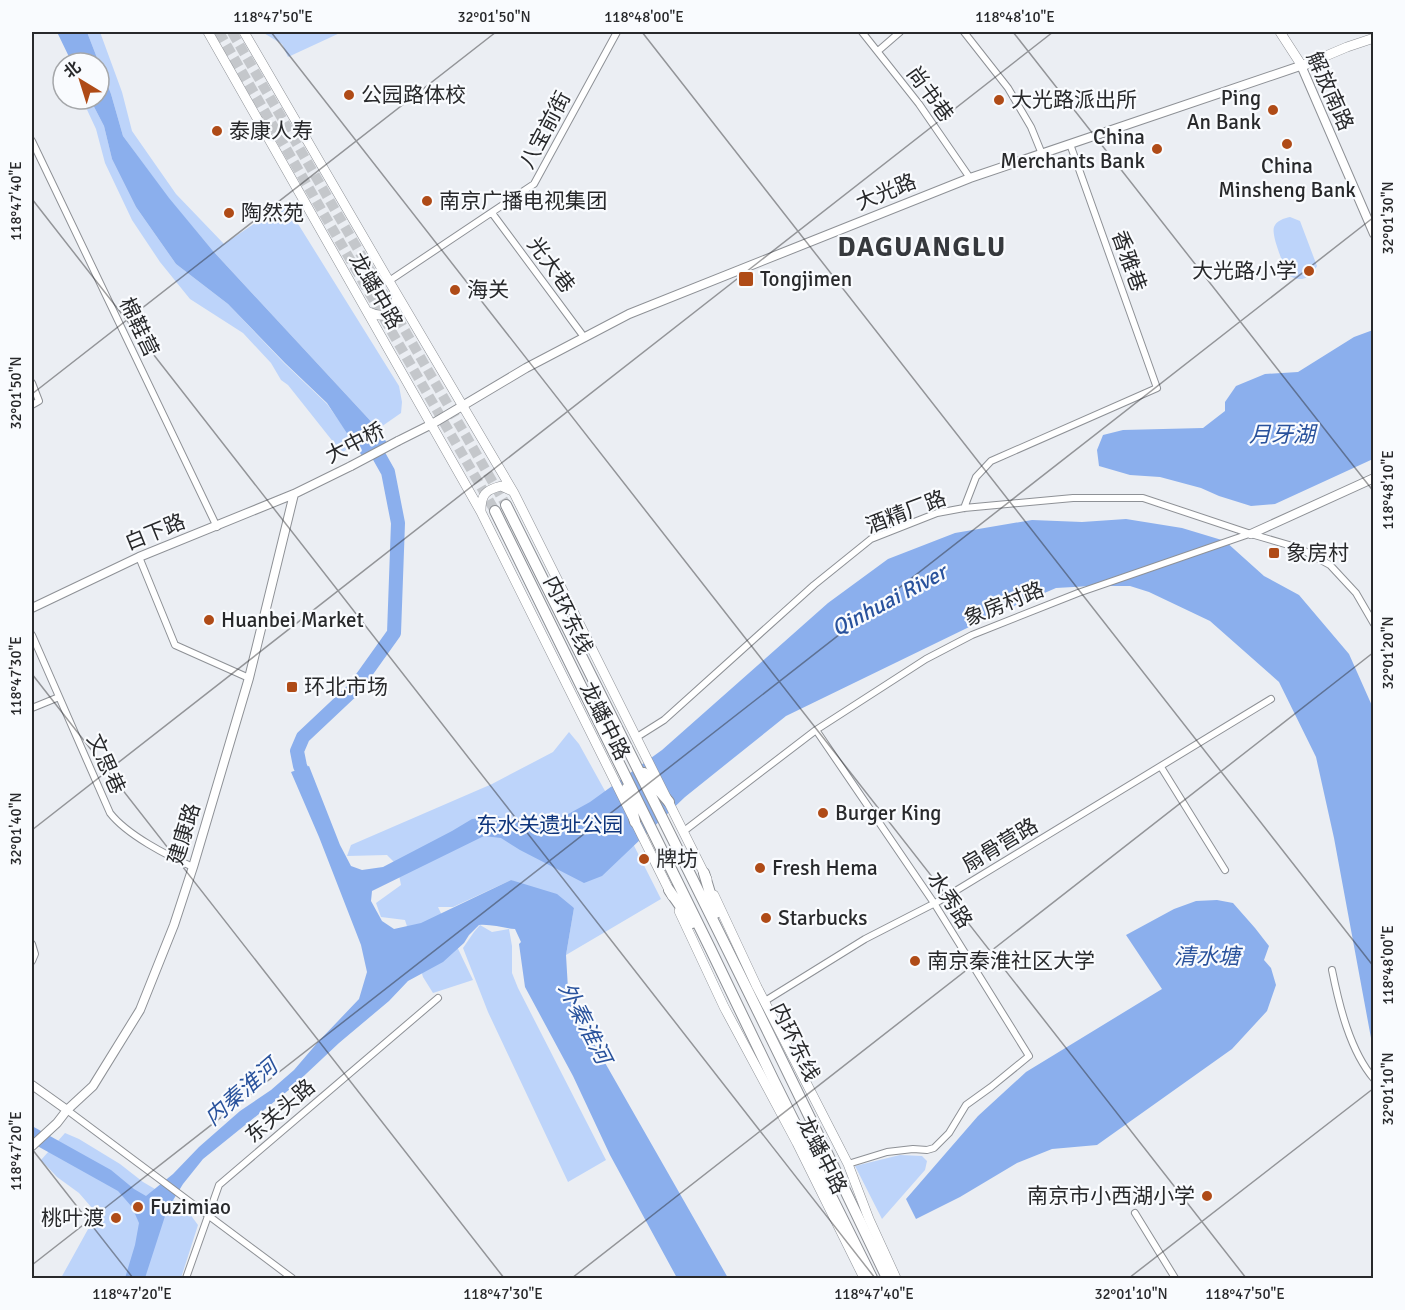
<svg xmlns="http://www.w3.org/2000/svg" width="1405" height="1310" viewBox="0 0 1405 1310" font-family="Signika,'Noto Sans SC',sans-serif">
	<rect width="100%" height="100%" fill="#ebeef3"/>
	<path fill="#bdd4fa" d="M87 32H100L122 92 132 131 176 194 224 244 285 203 399 386 402 402 401 413 378 429 213 251 169 199 123 136 111 94Z
		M262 32H342L288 57 282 44Z
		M82 99H90L104 126 112 159 136 207 176 264 228 304 284 363 327 404 355 443 342 453 288 385 281 380 271 363 243 333 190 299 160 262 132 220 105 163 96 129Z
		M1290 217 1300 221 1317 266C1310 279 1300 283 1288 275 1284 265 1271 236 1274 227 1276 221 1284 218 1290 217Z
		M569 732 579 744 620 818 661 899 566 955 574 908 511 880 453 907H438L473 980 433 993 423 977 405 920 381 917 376 903 401 885 397 865 387 855 347 856 351 845 492 784 553 752Z
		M480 925 492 932 509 929 512 946V973L518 988 606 1160 568 1182 488 1012 463 948 474 932Z
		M65 1133 79 1139 120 1164 143 1182 184 1206 198 1225 181 1278H61L92 1222V1208L79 1193 57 1177 41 1160Z
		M900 1155 922 1156 927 1161 925 1170 882 1219 855 1166Z"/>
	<path fill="#8bafed" d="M57 32H87L111 94 123 136 169 198 213 251 378 429 389 446 364 459 327 403 285 363 228 304 176 264 136 207 112 159 104 126 90 99H99V63H72Z
		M1373 330V459L1275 504 1251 506 1219 496 1201 488 1160 477 1130 475 1099 466 1097 450 1103 435 1123 430 1203 428 1225 411V402L1236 386 1265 374 1298 372 1354 337Z
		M1126 519 1182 528 1225 541 1264 576 1299 595 1349 654 1373 708 1374 1036 1371 1038 1334 838 1316 757 1279 682 1210 621 1149 592 1130 586H1091L1056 588 1000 612 786 716 685 797 602 876 584 883 520 850 501 838 484 836 372 891 371 901 382 921 394 929 421 923 511 880 557 894 574 908 566 955 568 989 580 1019 728 1278H677L610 1155 573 1076 525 987 519 944 521 942 515 929C503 928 491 924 479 925L469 935 464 943 443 962 408 981 389 1001 339 1043 290 1089 203 1159 183 1184 167 1210 145 1278H125L135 1245 139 1223 132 1207 118 1191 32 1143V1126L111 1170 134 1189 146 1196 173 1174 199 1147 240 1111 271 1090 294 1070 318 1042 359 999 367 972 361 945 319 837 291 772 309 766 340 845 351 866 362 870 383 867 452 831 472 819 497 816 520 823H552L590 802 662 750 828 603 888 559 955 533 1032 520 1082 522Z
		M1217 900 1233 903 1255 928 1269 946 1264 960 1271 968 1276 985 1267 1011 1232 1049 1097 1145 1052 1149 1017 1163 960 1197 916 1219 906 1199 978 1116 1026 1072 1162 989 1126 935 1174 909 1196 901Z"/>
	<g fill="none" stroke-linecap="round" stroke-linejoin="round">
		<path stroke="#8bafed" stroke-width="14" d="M308 784 300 766 297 751 303 737 354 689 394 633 398 523 388 472 370 440"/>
		<path stroke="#c4c7cb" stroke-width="10" stroke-dasharray="10 5" stroke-linecap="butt" d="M219 32 495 511
			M232 32 506 505"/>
		<g stroke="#8e9196" stroke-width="8">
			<path id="street" d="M862 32 919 104 970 178
				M964 32 1008 88 1031 127 1042 154
				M878 51 900 32
				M32 141 217 527
				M492 213 584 337
				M389 281 534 184 617 32
				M32 383 39 401 32 405
				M964 508 976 477 991 461 1157 388 1070 144
				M139 557 175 645 249 678
				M32 635 110 813C127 835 168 856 193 867
				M32 708 59 697
				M816 730 934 903 1029 1056 991 1087 966 1105 949 1133 934 1148 927 1150 913 1149 887 1152 848 1164
				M637 737 664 720 814 585 871 539 937 513 964 508 1073 498H1143L1251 534 1299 548 1330 565 1356 593 1374 624
				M1161 767 1225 870
				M684 831 816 730 926 659 972 635 1078 593 1249 534
				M32 944 35 954 32 961
				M1332 970C1339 1005 1350 1051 1374 1079
				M765 1001 865 939 939 901 1271 699
				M67 1110 292 1278
				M1135 1213 1175 1278
				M186 1278 219 1185 438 998"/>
		</g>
		<g stroke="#8e9196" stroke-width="10">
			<path id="secondary" d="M1300 63 1374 234
				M398 441 432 424 526 368 629 314 970 178 1306 64
				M1251 534 1374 478
				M32 608 139 557 294 494 351 466
				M32 1085 67 1110
				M32 1146 57 1123 67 1110 93 1086 140 1010 174 925 193 867 249 678 294 494"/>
		</g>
		<g stroke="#8e9196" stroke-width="10">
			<path id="primary" d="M208 32 481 512 672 896
				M244 32 389 281 514 493 707 879
				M1280 32 1302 66 1347 47 1374 38
				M367 311C385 320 395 315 397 295
				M481 511C481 495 485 490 501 486L512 491
				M714 895 757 987 848 1164 869 1219 896 1278
				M679 911 724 1007 797 1143 864 1278"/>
		</g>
		<g stroke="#8e9196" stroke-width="12">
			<path id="highway" d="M506 505C634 762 764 1019 887 1278
				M495 511 710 948 773 1079 872 1278
				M644 773 669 802
				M627 788 635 822
				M704 873 716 913
				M669 890 692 923"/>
		</g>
		<use href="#street" stroke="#fff" stroke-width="6"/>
		<use href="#secondary" stroke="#fff" stroke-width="8"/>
		<use href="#primary" stroke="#fff" stroke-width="9"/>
		<use href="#highway" stroke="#fff" stroke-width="10"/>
		<g stroke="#8e9196" stroke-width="10" stroke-linecap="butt">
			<path id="secondary-bridge" d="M351 466 398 441"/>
		</g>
		<use href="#secondary-bridge" stroke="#fff" stroke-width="8"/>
	</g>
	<path fill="none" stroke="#28292b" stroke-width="1.5" stroke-opacity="0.45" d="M271 32 1246 1278M642 32 1374 967M1013 32 1374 492M32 199 875 1278M32 394 496 32M32 674 504 1278M32 830 1053 32M32 1149 133 1278M32 1265 1374 217M572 1278 1374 652M1129 1278 1374 1088"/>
	<g fill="#af4b17" stroke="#f9fbfe" stroke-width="2">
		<circle cx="349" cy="95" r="6"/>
		<circle cx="999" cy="100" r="6"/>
		<circle cx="1273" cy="110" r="6"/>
		<circle cx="217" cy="131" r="6"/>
		<circle cx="1287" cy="144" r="6"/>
		<circle cx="1157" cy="149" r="6"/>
		<circle cx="427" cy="201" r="6"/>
		<circle cx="229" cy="213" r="6"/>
		<circle cx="1309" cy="271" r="6"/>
		<rect x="738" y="271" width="16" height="16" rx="3"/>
		<circle cx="455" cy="290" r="6"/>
		<rect x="1268" y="547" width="12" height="12" rx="3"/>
		<circle cx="209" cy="620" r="6"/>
		<rect x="286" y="681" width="12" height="12" rx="3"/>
		<circle cx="823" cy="813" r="6"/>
		<circle cx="644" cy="859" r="6"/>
		<circle cx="760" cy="868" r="6"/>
		<circle cx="766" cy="918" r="6"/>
		<circle cx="915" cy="961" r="6"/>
		<circle cx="1207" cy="1196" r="6"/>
		<circle cx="138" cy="1207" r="6"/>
		<circle cx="116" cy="1218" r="6"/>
	</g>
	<g text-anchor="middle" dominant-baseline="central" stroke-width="4.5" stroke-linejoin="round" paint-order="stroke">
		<g font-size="21" fill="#28292b" stroke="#f9fbfe">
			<text transform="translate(1330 91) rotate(66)">解放南路</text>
			<text transform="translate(930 94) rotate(54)">尚书巷</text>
			<text transform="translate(545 130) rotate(-62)">八宝前街</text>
			<text transform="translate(886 192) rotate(-22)">大光路</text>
			<text transform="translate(1129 261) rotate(70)">香雅巷</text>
			<text transform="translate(551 265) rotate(53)">光大巷</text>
			<text transform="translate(376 291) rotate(60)">龙蟠中路</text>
			<text transform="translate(139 327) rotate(64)">棉鞋营</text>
			<text transform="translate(355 443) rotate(-27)">大中桥</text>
			<text transform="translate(906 512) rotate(-21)">酒精厂路</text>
			<text transform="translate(155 532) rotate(-22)">白下路</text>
			<text transform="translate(1004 604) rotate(-22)">象房村路</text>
			<text transform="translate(568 615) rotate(64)">内环东线</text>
			<text transform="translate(605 721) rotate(63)">龙蟠中路</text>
			<text transform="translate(106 764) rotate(66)">文思巷</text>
			<text transform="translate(184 834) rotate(-73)">建康路</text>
			<text transform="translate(1000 845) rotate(-31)">扇骨营路</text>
			<text transform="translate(950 900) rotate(57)">水秀路</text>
			<text transform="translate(795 1042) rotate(64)">内环东线</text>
			<text transform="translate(280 1111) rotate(-41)">东关头路</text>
			<text transform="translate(822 1155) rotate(63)">龙蟠中路</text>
		</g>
		<g font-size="21" fill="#28292b" stroke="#f9fbfe" text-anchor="start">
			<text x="361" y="95">公园路体校</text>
			<text x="1261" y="98" text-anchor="end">Ping<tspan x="1261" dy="24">An Bank</tspan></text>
			<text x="1011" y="100">大光路派出所</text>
			<text x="229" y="131">泰康人寿</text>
			<text x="1145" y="137" text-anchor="end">China<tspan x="1145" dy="24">Merchants Bank</tspan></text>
			<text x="1287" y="166" text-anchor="middle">China<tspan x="1287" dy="24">Minsheng Bank</tspan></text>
			<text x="439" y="201">南京广播电视集团</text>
			<text x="241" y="213">陶然苑</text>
			<text x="1297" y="271" text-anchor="end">大光路小学</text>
			<text x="760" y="279">Tongjimen</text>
			<text x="467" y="290">海关</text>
			<text x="1286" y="553">象房村</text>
			<text x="221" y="620">Huanbei Market</text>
			<text x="304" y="687">环北市场</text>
			<text x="835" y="813">Burger King</text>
			<text x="656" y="859">牌坊</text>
			<text x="772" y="868">Fresh Hema</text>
			<text x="778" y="918">Starbucks</text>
			<text x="927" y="961">南京秦淮社区大学</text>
			<text x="1195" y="1196" text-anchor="end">南京市小西湖小学</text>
			<text x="150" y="1207">Fuzimiao</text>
			<text x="104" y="1218" text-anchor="end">桃叶渡</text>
		</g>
		<g font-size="21" fill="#0e357c" stroke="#f9fbfe">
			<text x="550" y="825">东水关遗址公园</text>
		</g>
		<g font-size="22" font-style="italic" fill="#29529c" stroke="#f9fbfe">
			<text x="1282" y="434">月牙湖</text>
			<text transform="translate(889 600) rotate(-28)">Qinhuai River</text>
			<text x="1207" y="956">清水塘</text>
			<text transform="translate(585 1023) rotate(63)">外秦淮河</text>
			<text transform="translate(241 1092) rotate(-41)">内秦淮河</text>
		</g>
		<g font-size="27" font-weight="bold" letter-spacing="1.5" fill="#36393d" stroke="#f9fbfe">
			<text x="922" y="247">DAGUANGLU</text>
		</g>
	</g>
	<rect width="1405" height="1310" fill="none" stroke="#f9fbfe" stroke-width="66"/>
	<g transform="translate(81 81) rotate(322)"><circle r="28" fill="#f9fbfe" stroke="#a5a7aa" stroke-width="1.5"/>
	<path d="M0-4.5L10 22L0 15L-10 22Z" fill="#af4b17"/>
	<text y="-9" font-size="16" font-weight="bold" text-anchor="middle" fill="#28292b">北</text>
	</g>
	<rect x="33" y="33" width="1339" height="1244" fill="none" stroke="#28292b" stroke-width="2"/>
	<g font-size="15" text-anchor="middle" fill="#28292b">
		<text x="273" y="22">118°47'50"E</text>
		<text x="494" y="22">32°01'50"N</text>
		<text x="644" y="22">118°48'00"E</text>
		<text x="1015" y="22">118°48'10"E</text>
		<text transform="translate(16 201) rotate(-90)" y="5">118°47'40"E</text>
		<text transform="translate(1388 218) rotate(-90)" y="5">32°01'30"N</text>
		<text transform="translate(16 393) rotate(-90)" y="5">32°01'50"N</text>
		<text transform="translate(1388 490) rotate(-90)" y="5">118°48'10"E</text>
		<text transform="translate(1388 653) rotate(-90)" y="5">32°01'20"N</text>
		<text transform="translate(16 676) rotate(-90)" y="5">118°47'30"E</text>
		<text transform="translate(16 829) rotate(-90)" y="5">32°01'40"N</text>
		<text transform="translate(1388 965) rotate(-90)" y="5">118°48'00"E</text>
		<text transform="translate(1388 1089) rotate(-90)" y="5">32°01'10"N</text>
		<text transform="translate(16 1151) rotate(-90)" y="5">118°47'20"E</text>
		<text x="132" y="1299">118°47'20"E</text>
		<text x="503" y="1299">118°47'30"E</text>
		<text x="874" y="1299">118°47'40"E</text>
		<text x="1131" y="1299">32°01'10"N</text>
		<text x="1245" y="1299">118°47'50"E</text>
	</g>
</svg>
